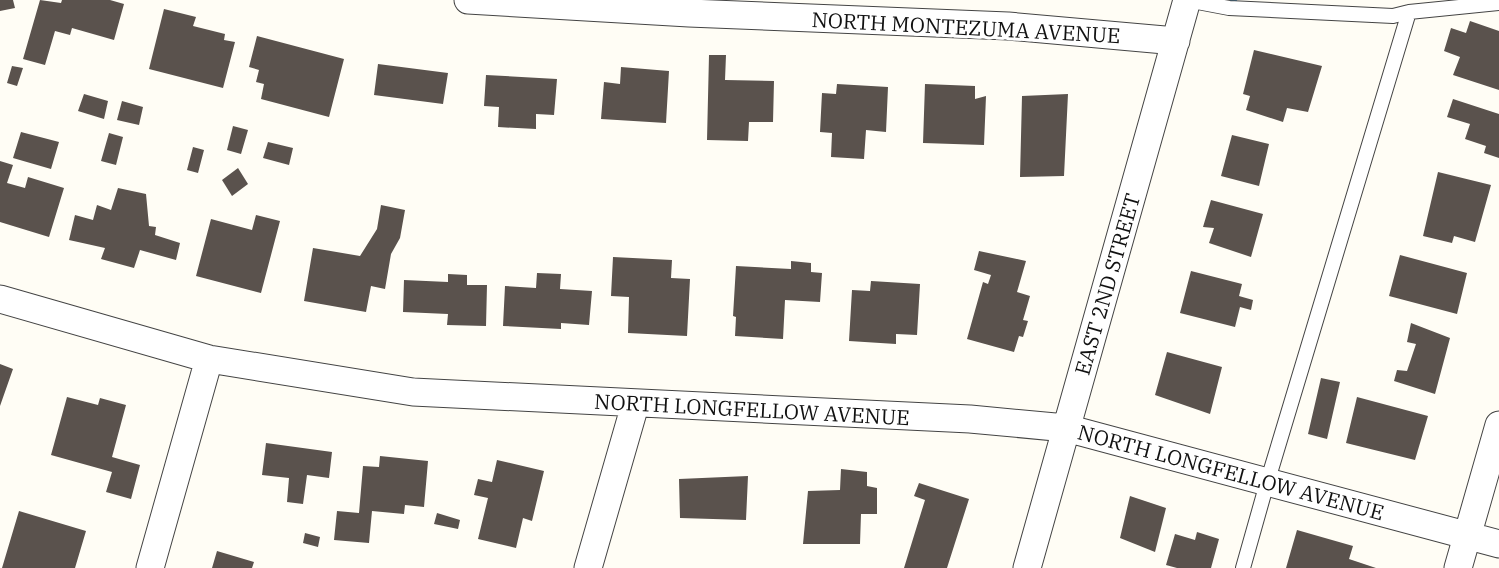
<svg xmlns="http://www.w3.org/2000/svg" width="1499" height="568" viewBox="0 0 1499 568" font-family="'IBM Plex Serif',serif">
	<rect width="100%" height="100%" fill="#fffdf5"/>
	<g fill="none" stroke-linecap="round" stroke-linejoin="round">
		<path stroke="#3f96cf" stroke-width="8" d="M1215 0H1233"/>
	</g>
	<path fill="#5a524d" d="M0 0H13L15 8 0 11Z
		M40 0 61 3 62 0H110L124 4 114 40 72 28 70 35 55 31 45 65 23 59Z
		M164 9 196 17 193 26 225 34 224 40 235 42 223 88 149 69Z
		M1470 21 1499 31V90L1453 75 1460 57 1444 51 1451 28 1466 33Z
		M257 36 344 59 329 117 261 99 264 84 256 82 259 70 249 67Z
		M1254 50 1322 66 1308 112 1287 108 1283 122 1246 110 1250 96 1243 94Z
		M709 55H726L725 80 774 81 773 122H749L748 141 707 140Z
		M378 64 448 73 443 104 374 95Z
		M12 66 23 68 17 86 7 83Z
		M621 67 669 71 666 123 601 119 604 82 620 84Z
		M486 75 557 79 554 115 536 114V129L498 127 499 107 484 106Z
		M837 84 888 87 886 132 866 130 864 159 831 157 832 133 820 132 822 93 836 94Z
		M925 84 975 86V99L986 96 984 145 923 143Z
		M84 94 108 101 104 119 78 111Z
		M1068 94 1064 176 1020 177 1022 96Z
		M1453 99 1499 114V158L1484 153 1486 146 1465 139 1470 124 1447 117Z
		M122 101 143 107 139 125 117 120Z
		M233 126 248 130 241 154 227 150Z
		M21 132 59 142 51 169 13 158Z
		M109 133 123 137 116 165 101 161Z
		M1232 135 1269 144 1259 186 1221 176Z
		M268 142 293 148 289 165 263 158Z
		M193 147 204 150 198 173 187 170Z
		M0 161 13 165 7 183 25 188 28 177 64 188 49 237 0 222Z
		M238 168 248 184 232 196 222 180Z
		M1438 172 1491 185 1475 242 1454 236 1452 243 1423 236Z
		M118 188 146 194 149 226 156 227 155 235 180 243 176 260 140 250 134 268 101 259 105 248 69 240 75 215 93 220 97 205 111 210Z
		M1211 200 1263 214 1251 257 1209 243 1214 228 1203 227Z
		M381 205 405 210 400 238 391 254 385 289 371 286 366 312 304 301 313 248 360 256 377 229Z
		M256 215 280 221 261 293 196 276 211 219 252 230Z
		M979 251 1026 261 1017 292 1030 296 1023 320 1028 321 1023 337 1019 336 1014 352 967 339 983 282 988 284 991 275 974 270Z
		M1400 255 1467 273 1457 314 1389 296Z
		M613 257 672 260 671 278 690 279 687 336 628 333 629 297 611 296Z
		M791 261 811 263V272L822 273 820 302 785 300 783 339 735 336 736 317 733 316 736 266 791 269Z
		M1191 271 1242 284 1239 296 1253 300 1251 310 1240 307 1235 327 1180 313Z
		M537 273 561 274 560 289 592 291 589 325 561 323V329L503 326 505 286 536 288Z
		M448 274 467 275V285H487L486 326 447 325 448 314 403 312 404 280 448 282Z
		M871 281 920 284 917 335 896 334V344L849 341 852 290 870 291Z
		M1411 323 1450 338 1435 394 1394 381 1397 370 1407 371 1416 344 1407 342Z
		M1167 352 1222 367 1210 414 1155 395Z
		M0 364 13 369 0 406Z
		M1321 378 1340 382 1327 439 1308 434Z
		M67 397 98 405 100 398 126 405 112 457 140 465 131 499 106 492 112 472 51 455Z
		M1357 397 1428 416 1415 460 1346 443Z
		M266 443 332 452 329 478 307 475 303 504 287 502 289 478 262 475Z
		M380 456 428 461 424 507 405 505 404 514 372 511 369 543 334 540 337 511 359 513 363 466 379 467Z
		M497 460 544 471 532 521 523 518 516 548 478 539 488 498 474 495 478 479 492 482Z
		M841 469 867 472V486L877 488V514H861L860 544H803L808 491 840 490Z
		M748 476 746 520 680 518 679 479Z
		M919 483 969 499 947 568H904L925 500 914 496Z
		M1130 496 1166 508 1155 552 1120 538Z
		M19 511 86 531 75 568H2Z
		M437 513 460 520 458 529 434 524Z
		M1297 530 1353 546 1349 559 1376 568H1286Z
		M1197 532 1219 539 1211 568H1177L1166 565 1175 534 1195 540Z
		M305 533 320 537 318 547 303 543Z
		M217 551 254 562 252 568H212Z"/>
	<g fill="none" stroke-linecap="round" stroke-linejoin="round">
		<g stroke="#444" stroke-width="16">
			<path id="service" d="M1187 0 1229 8 1393 16 1409 12 1499 3
				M1243 568 1267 483 1409 12"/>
		</g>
		<g stroke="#444" stroke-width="29">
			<path id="minor" d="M468 0 689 13 1008 26 1176 41
				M0 299 209 359 413 392 970 419 1066 428 1499 544
				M150 568 209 359
				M588 568 635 405
				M1027 568 1187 0
				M1458 568 1499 425"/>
		</g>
		<use href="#service" stroke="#fff" stroke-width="14"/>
		<use href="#minor" stroke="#fff" stroke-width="27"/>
	</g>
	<g text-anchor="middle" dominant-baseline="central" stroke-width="6" stroke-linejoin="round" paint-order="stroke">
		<g font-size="21" fill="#111" stroke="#fff">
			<text transform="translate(966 27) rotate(3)">NORTH MONTEZUMA AVENUE</text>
			<text transform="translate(1107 284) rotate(-74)">EAST 2ND STREET</text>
			<text transform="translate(752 409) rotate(3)">NORTH LONGFELLOW AVENUE</text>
			<text transform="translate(1231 472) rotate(15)">NORTH LONGFELLOW AVENUE</text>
		</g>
	</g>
</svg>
